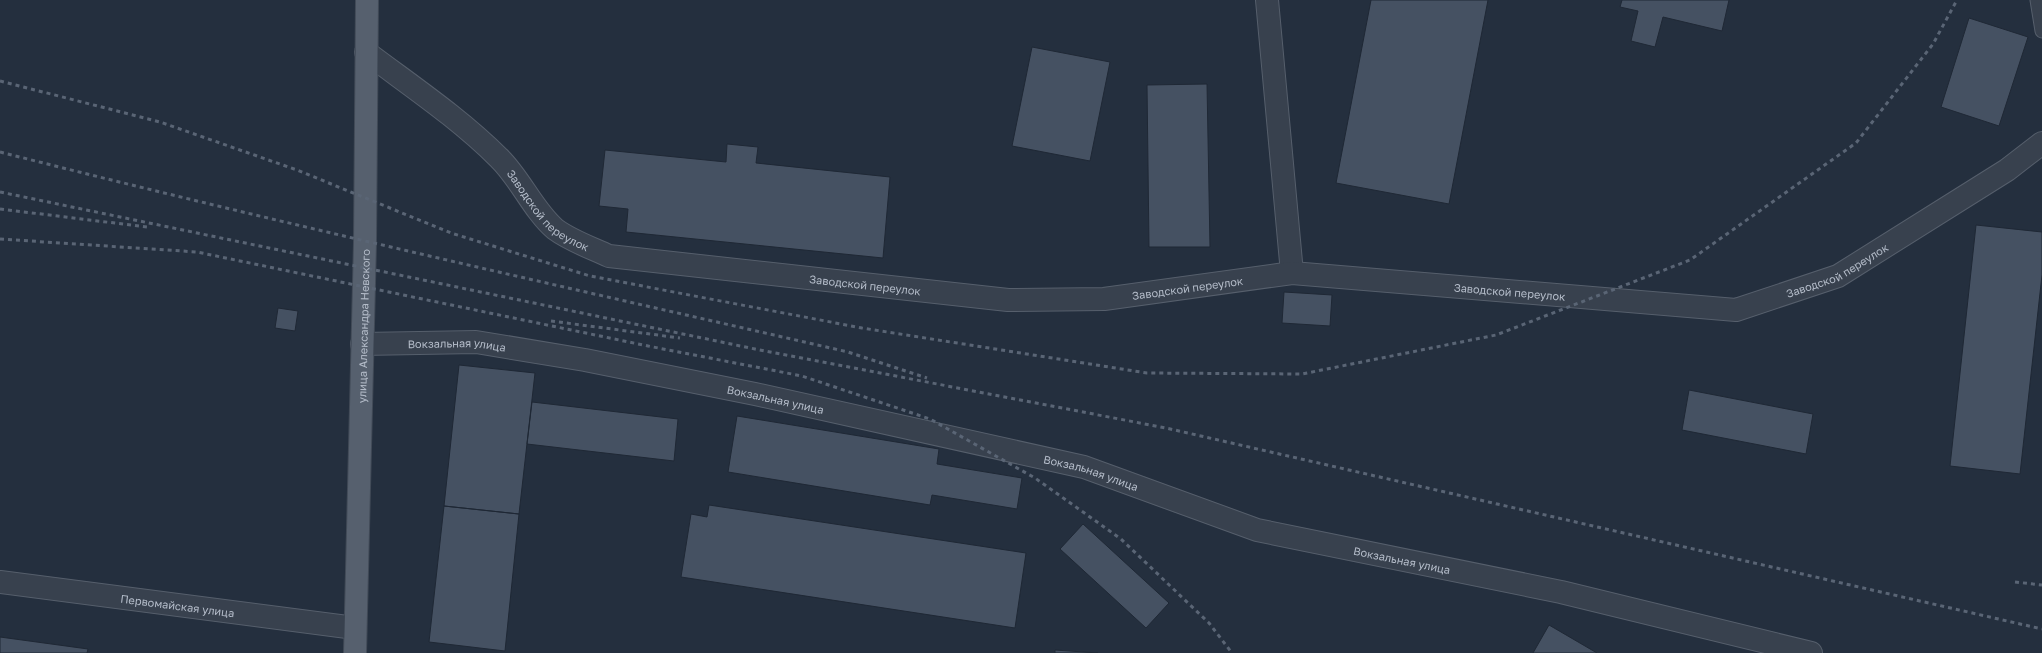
<svg xmlns="http://www.w3.org/2000/svg" width="2042" height="653" viewBox="0 0 2042 653" font-family="'Golos Text',sans-serif">
	<rect width="100%" height="100%" fill="#242f3e"/>
	<path fill="#455162" stroke="#1f2835" d="M1371 0H1488L1449 204 1336 183Z
		M1622 0H1729L1722 31 1663 17 1655 47 1631 41 1638 11 1620 7Z
		M1969 18 2028 37 1999 126 1941 107Z
		M1032 47 1110 62 1090 161 1012 146Z
		M1207 84 1210 247H1149L1147 85Z
		M727 144 758 147 756 163 890 177 883 258 626 232 628 209 599 206 605 150 726 162Z
		M1976 225 2042 232V275L2020 474 1950 466Z
		M1284 292 1332 295 1330 326 1282 323Z
		M278 308 298 311 295 331 275 328Z
		M459 365 535 373 519 514 444 506Z
		M1689 390 1813 414 1806 454 1682 430Z
		M532 402 678 419 674 461 527 444Z
		M737 416 939 449 937 464 1022 478 1017 509 932 495 930 505 728 472Z
		M709 505 1026 553 1015 628 681 577 691 514 707 517Z
		M444 506 519 514 505 651 429 642Z
		M1083 524 1169 603 1146 628 1060 549Z
		M1549 625 1597 653H1533Z
		M0 637 88 649 87 653H0Z
		M1055 650 1098 653H1055Z"/>
	<g fill="none" stroke-linecap="round" stroke-linejoin="round">
		<g stroke="#565f6c" stroke-width="15">
			<path id="service" d="M2037 0 2042 31"/>
		</g>
		<g stroke="#565f6c" stroke-width="24">
			<g id="minor">
				<path d="M1267 0 1292 273"/>
				<path id="s1" d="M366 52C411 86 459 118 499 158 520 178 533 210 555 229 571 241 592 248 609 256L1008 300 1104 299 1292 273 1736 310 1838 276 2007 170 2042 143"/>
				<path id="s2" d="M362 344 476 342 585 360 755 394 1084 467 1257 530 1561 592 1811 653"/>
				<path id="s3" d="M0 582 355 628"/>
			</g>
		</g>
		<g stroke="#414a57" stroke-width="24">
			<g id="primary">
				<path id="s4" d="M355 653 365 242 367 0"/>
			</g>
		</g>
		<use href="#service" stroke="#38414e" stroke-width="13"/>
		<use href="#minor" stroke="#38414e" stroke-width="22"/>
		<use href="#primary" stroke="#56606e" stroke-width="22"/>
		<path stroke="#5a6575" stroke-width="3" stroke-dasharray="4 4" stroke-linecap="butt" d="M0 81 160 122 297 170 451 233 590 276 862 328 1147 373 1302 374 1496 335 1690 260 1856 143 1933 44 1957 0
			M0 152C282 224 565 287 848 352L927 378
			M0 192 755 349 1166 428 2042 629
			M0 209 147 227
			M0 239 197 252 648 346 802 376 930 419 1035 478 1121 539 1209 623 1232 653
			M551 321 680 338
			M2015 582 2042 585"/>
	</g>
	<g text-anchor="middle" dominant-baseline="central" stroke-width="4" stroke-linejoin="round" paint-order="stroke">
		<g font-size="11" fill="#b4bcc9" stroke="#1d2633">
			<text stroke="none"><textPath href="#s1" startOffset="243">Заводской переулок</textPath></text>
			<text stroke="none"><textPath href="#s1" startOffset="1563">Заводской переулок</textPath></text>
			<text stroke="none"><textPath href="#s1" startOffset="579">Заводской переулок</textPath></text>
			<text stroke="none"><textPath href="#s1" startOffset="903">Заводской переулок</textPath></text>
			<text stroke="none"><textPath href="#s1" startOffset="1227">Заводской переулок</textPath></text>
			<text stroke="none"><textPath href="#s4" startOffset="327">улица Александра Невского</textPath></text>
			<text stroke="none"><textPath href="#s2" startOffset="95">Вокзальная улица</textPath></text>
			<text stroke="none"><textPath href="#s2" startOffset="419">Вокзальная улица</textPath></text>
			<text stroke="none"><textPath href="#s2" startOffset="743">Вокзальная улица</textPath></text>
			<text stroke="none"><textPath href="#s2" startOffset="1067">Вокзальная улица</textPath></text>
			<text stroke="none"><textPath href="#s3" startOffset="179">Первомайская улица</textPath></text>
		</g>
	</g>
</svg>
